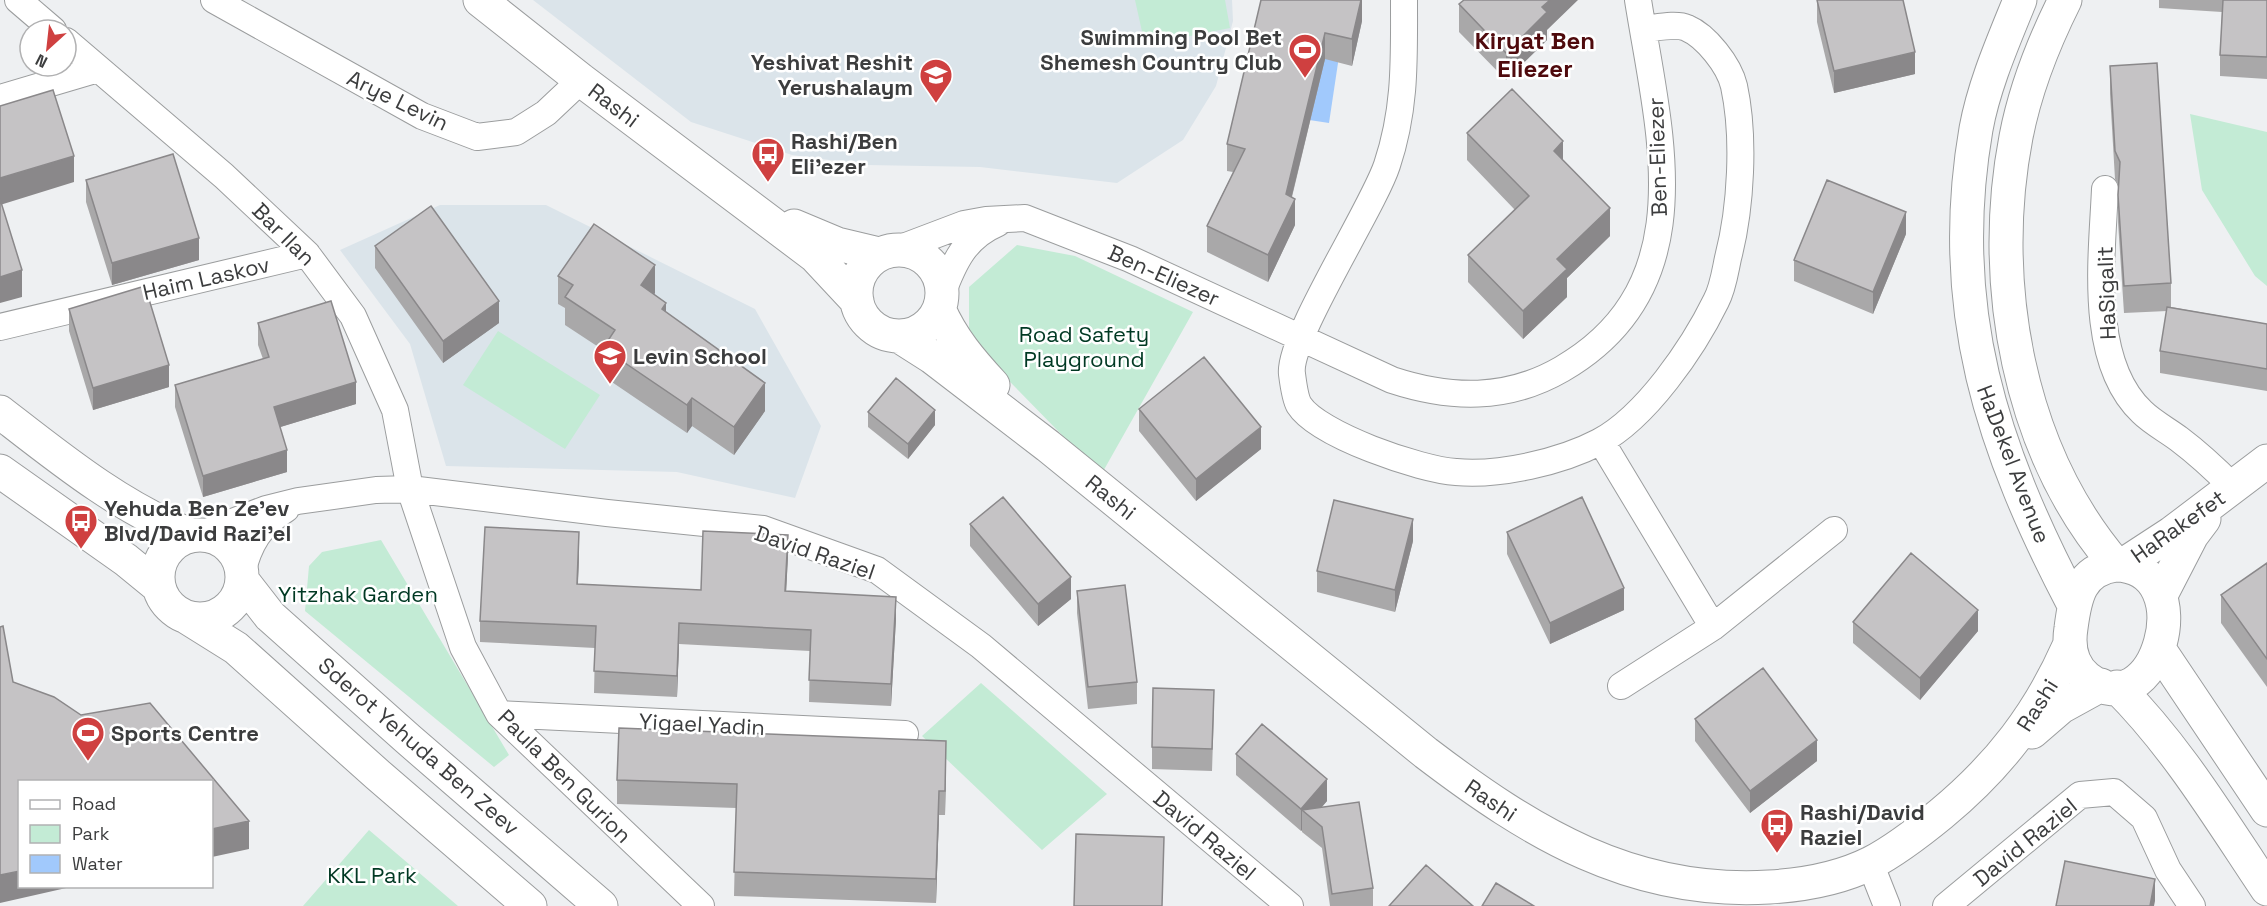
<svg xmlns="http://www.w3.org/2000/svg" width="2267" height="906" viewBox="0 0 2267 906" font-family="'Space Grotesk',sans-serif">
	<rect width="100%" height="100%" fill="#eef0f2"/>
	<path fill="#dbe4ea" d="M533 0H1232L1233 21 1216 86 1183 140 1117 183 980 167 867 165 792 155 691 122Z
		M440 205H546L755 309 821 426 795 498 677 472 446 466 410 344 340 250Z"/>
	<path fill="#c3ebd5" d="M1135 0H1225L1230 28 1145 45Z
		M2190 114 2267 132V286L2255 276 2202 190Z
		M1017 245 1075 256 1193 312 1101 475 969 340V287Z
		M498 331 600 395 565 449 463 385Z
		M381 540 509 755 494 767 305 611 309 566 322 552Z
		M981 683 1107 794 1042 850 922 736Z
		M369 830 458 906H303Z"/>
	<path fill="#a1c9fc" d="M1282 35 1341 43 1329 123 1270 114Z"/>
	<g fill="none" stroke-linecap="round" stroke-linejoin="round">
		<g stroke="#9b9d9e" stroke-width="28">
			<path id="street" d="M18 0 53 30
				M214 0 422 116 477 137 516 132 546 113 581 80
				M1404 0C1404 59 1406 108 1387 165 1373 208 1287 340 1292 374 1293 382 1295 398 1299 405 1318 435 1421 470 1456 472 1499 476 1561 462 1599 442 1646 417 1693 348 1716 301 1723 288 1725 272 1728 258 1741 208 1745 137 1734 86 1729 65 1706 36 1687 28 1676 23 1655 28 1643 29
				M66 41 224 176 307 254 353 316 395 410 410 489 463 647 499 714 701 906
				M0 98 98 69
				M2105 189C2102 257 2088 361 2142 412 2152 422 2167 430 2179 439 2199 454 2216 470 2233 487
				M898 249 964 224 986 220 1025 218 1130 259 1392 380C1450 399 1507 401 1562 369 1705 286 1659 133 1638 0
				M942 294C954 262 965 237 998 223
				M0 327 307 254
				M1601 441 1713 627
				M199 535 266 509 298 501 376 490 410 489 607 513 763 529 877 570 981 646 1290 906
				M242 573C249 544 260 525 286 509
				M1621 686 1713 627 1834 530
				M499 714 905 734
				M1870 863 1887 906
				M1946 906 2080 795 2114 792 2144 818 2168 870 2192 906"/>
		</g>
		<g stroke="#9b9d9e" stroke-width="35">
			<path id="secondary" d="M480 0 581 80 815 256 857 301
				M2020 0C2003 42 1984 85 1976 129 1945 308 1992 449 2074 605
				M2065 0C2044 42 2025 90 2016 137 1988 282 2018 451 2116 565
				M794 226 837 244 879 254
				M856 293a43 43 0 1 1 86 0a43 43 0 1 1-86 0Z
				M939 309C952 339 971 361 993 385
				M899 336 932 357 1048 446 1426 753C1531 833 1632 895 1769 887 1804 885 1839 879 1871 863 1896 850 1919 832 1941 814 1999 766 2039 714 2069 646
				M0 412C58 457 123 510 191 535
				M0 471 126 560 159 587
				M158 577a42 42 0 1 1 84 0a42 42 0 1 1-84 0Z
				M2116 565C2204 567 2156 732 2087 678 2071 665 2068 647 2071 628 2075 597 2080 570 2116 565Z
				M2123 565 2172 533 2267 461
				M242 580 270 616 408 739 601 906
				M2161 595 2192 535 2204 519
				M188 618 236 648 378 775 530 906
				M2159 649 2267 810
				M2117 687C2177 747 2220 819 2267 889
				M2032 732 2061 707 2101 685"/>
		</g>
		<use href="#street" stroke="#fff" stroke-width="26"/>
		<use href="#secondary" stroke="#fff" stroke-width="33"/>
	</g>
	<path fill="#a9a8a9" d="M1261 0H1362V21L1352 66 1325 59 1292 197 1295 225 1268 282 1207 252V226L1233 172 1227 171V144Z
		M1817 0 1915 74 1834 93 1817 22Z
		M2159 0H2267V79L2220 76V55L2222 12 2159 8Z
		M1459 4 1547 30V40L1506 80 1459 32Z
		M2110 66 2171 283V307L2267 324V391L2160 373V351L2167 311 2124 313 2118 222 2119 187 2115 179 2110 94Z
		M1467 133 1563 161 1610 236 1567 278V297L1523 339 1468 282V255L1515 210 1467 160Z
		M86 180 199 260 112 285 86 202Z
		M1906 234 1873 314 1794 281V260Z
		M375 246 499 323 443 363 375 268Z
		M558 276 655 293 654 294 666 312 765 411 734 455 692 426 687 433 603 376V350L565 325V308L558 304Z
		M69 309 169 387 93 410 69 331Z
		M258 323 356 404 280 427 287 472 203 497 175 407V385L263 359 258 345Z
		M1139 409 1261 449 1196 501 1139 431Z
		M868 412 935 425 908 459 868 427Z
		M970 524 1071 599 1038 626 970 546Z
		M1507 532 1624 610 1550 644 1507 554Z
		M1413 541 1395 612 1317 592V571Z
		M579 554 578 584 701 590 788 556 786 592 896 619 891 706 809 702 810 651 679 644 677 697 594 693 595 648 480 642V621Z
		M2267 563V687L2221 623V595Z
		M1077 591 1137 682V704L1088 709 1077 613Z
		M1853 622 1978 631 1920 700 1853 643Z
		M1214 711 1212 771 1152 769V747Z
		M1695 719 1817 761 1750 813 1695 741Z
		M1236 754 1327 801 1322 807 1373 888V906H1330L1322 848 1302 832V830L1301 831 1236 775Z
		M946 765 945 815H939L936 903 734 896 736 808 617 804V780Z"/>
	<path fill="#8a888a" d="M1361 0H1362V21L1352 66V39Z
		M1550 0H1578L1547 30V40L1506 80V53L1542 7Z
		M1325 33V59L1287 216 1295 199V225L1268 282V255L1286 194Z
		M1915 52V74L1834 93V71Z
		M1563 141V169L1554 151Z
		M74 156V182L0 205V178Z
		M1610 208V236L1567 278V297L1523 339V311L1557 259Z
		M1906 212V234L1873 314V292Z
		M199 238V260L112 285V263Z
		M655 265V293L641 313V285Z
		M22 270V297L0 303V277Z
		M499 301V323L443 363V341Z
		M666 303V330L662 309Z
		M169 365V387L93 410V388Z
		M356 382V404L274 429V407Z
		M765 383V411L734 455V427Z
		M692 398V426L687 433V405Z
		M935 410V425L908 459V444Z
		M1261 427V449L1196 501V479Z
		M287 450V472L203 497V476Z
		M1413 519V541L1395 612V590Z
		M579 532V554L577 606V584Z
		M788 535V556L785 613V591Z
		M1071 577V599L1038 626V604Z
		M1624 588V610L1550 644V623Z
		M896 597V619L891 706V684Z
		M1978 610V631L1920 700V678Z
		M679 623V644L677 697V676Z
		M1817 740V761L1750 813V791Z
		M946 741V765L945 815V791Z
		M1327 779V801L1312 818 1302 810V830L1301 831V809Z
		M939 791V815L936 903V879Z
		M249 821V849L212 857V829Z
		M20 871V886H75L0 903V875Z
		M2155 879V901L2154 906H2150Z"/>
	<path fill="#c5c3c5" stroke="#8a888a" stroke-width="1.5" d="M1261 0H1361L1352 39 1325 33 1286 194 1295 199 1268 255 1207 226 1245 149 1227 144Z
		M1464 0H1550L1542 7 1547 12 1506 53 1459 4Z
		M1817 0H1903L1915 52 1834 71Z
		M2223 0H2267V57L2220 55Z
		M2157 63 2171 283 2124 286 2118 195 2120 162 2115 151 2110 66Z
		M1512 89 1563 141 1554 151 1610 208 1557 259 1567 269 1523 311 1468 255 1529 196 1467 133Z
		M53 90 74 156 0 178V106Z
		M173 154 199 238 112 263 86 180Z
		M1827 180 1906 212 1873 292 1794 260Z
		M0 199 22 270 0 277Z
		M431 206 499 301 443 341 375 246Z
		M594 224 655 265 641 285 666 303 662 309 765 383 734 427 692 398 687 405 603 348 615 330 565 297 573 285 558 276Z
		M145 286 169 365 93 388 69 309Z
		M331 301 356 382 274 407 287 450 203 476 175 385 269 357 258 323Z
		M2167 307 2267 324V369L2160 351Z
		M1204 357 1261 427 1196 479 1139 409Z
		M896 378 935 410 908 444 868 412Z
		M1003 497 1071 577 1038 604 970 524Z
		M1582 497 1624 588 1550 623 1507 532Z
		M1334 500 1413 519 1395 590 1317 571Z
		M485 527 579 532 577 584 701 590 703 531 788 535 785 591 896 597 891 684 809 680 811 630 679 623 677 676 594 671 596 626 480 621Z
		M1911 553 1978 610 1920 678 1853 622Z
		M2267 563V659L2221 595Z
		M1125 585 1137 682 1088 687 1077 591Z
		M3 626 13 682 54 697 81 715 150 703 249 821 212 829V782H20V871L0 875V627Z
		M1763 668 1817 740 1750 791 1695 719Z
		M1153 688 1214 690 1212 749 1152 747Z
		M1262 724 1327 779 1301 809 1236 754Z
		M619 728 946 741 945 791H939L936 879 734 872 737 784 617 780Z
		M1359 802 1373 888 1332 894 1322 827 1302 810Z
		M1076 834 1164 837 1162 906H1074Z
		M2065 861 2155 879 2150 906H2056Z
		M1426 865 1473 906H1389Z
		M1496 883 1534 906H1482Z"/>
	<defs>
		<g id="stadium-pin" transform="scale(1.725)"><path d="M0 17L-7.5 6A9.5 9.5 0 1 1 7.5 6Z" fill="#cf4040" stroke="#fff"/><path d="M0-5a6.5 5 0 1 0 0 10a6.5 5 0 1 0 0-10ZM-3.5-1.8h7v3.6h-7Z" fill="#fff"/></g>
		<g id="school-pin" transform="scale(1.725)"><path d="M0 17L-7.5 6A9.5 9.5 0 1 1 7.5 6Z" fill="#cf4040" stroke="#fff"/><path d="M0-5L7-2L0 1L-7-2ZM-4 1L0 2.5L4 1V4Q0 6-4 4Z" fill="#fff"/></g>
		<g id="bus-pin" transform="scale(1.725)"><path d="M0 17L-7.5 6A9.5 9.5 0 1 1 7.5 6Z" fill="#cf4040" stroke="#fff"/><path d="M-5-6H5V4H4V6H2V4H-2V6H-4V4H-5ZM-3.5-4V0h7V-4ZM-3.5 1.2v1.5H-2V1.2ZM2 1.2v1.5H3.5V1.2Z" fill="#fff"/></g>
	</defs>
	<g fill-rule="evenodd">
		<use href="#stadium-pin" x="1305" y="50"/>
		<use href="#school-pin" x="936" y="75"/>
		<use href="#bus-pin" x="768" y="154"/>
		<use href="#school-pin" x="610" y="356"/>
		<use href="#bus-pin" x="81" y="521"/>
		<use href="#stadium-pin" x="88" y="733"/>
		<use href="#bus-pin" x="1777" y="825"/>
	</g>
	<g text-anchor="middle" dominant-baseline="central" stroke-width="5" stroke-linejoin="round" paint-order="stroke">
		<g font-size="22" font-weight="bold" fill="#3c3d3e" stroke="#fff" text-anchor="start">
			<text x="1282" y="37" text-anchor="end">Swimming Pool Bet<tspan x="1282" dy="25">Shemesh Country Club</tspan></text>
			<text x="913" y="62" text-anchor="end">Yeshivat Reshit<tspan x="913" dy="25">Yerushalaym</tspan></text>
			<text x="791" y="141">Rashi/Ben<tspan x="791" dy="25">Eli'ezer</tspan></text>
			<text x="633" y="356">Levin School</text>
			<text x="104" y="508">Yehuda Ben Ze'ev<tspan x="104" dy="25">Blvd/David Razi'el</tspan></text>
			<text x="111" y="733">Sports Centre</text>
			<text x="1800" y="812">Rashi/David<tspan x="1800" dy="25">Raziel</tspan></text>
		</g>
		<g font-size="22" fill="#3c3d3e" stroke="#fff">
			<text transform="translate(398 100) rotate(26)">Arye Levin</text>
			<text transform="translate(614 105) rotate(37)">Rashi</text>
			<text transform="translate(1657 157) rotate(-92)">Ben-Eliezer</text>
			<text transform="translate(284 234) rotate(45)">Bar Ilan</text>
			<text transform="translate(1164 275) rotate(24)">Ben-Eliezer</text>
			<text transform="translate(206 278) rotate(-13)">Haim Laskov</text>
			<text transform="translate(2106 293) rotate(-92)">HaSigalit</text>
			<text transform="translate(2014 464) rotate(69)">HaDekel Avenue</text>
			<text transform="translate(1111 497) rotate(39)">Rashi</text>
			<text transform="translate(2178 526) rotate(-35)">HaRakefet</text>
			<text transform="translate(815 552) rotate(19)">David Raziel</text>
			<text transform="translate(2037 705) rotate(-58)">Rashi</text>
			<text transform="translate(702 724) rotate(3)">Yigael Yadin</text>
			<text transform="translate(419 746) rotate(41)">Sderot Yehuda Ben Zeev</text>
			<text transform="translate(565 776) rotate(45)">Paula Ben Gurion</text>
			<text transform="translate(1491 800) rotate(34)">Rashi</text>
			<text transform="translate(1205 835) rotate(40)">David Raziel</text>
			<text transform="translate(2025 842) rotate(-39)">David Raziel</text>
		</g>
		<g font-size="22" fill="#003923" stroke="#fff">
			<text x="1084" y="334">Road Safety<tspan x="1084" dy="25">Playground</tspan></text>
			<text x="358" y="594">Yitzhak Garden</text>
			<text x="372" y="875">KKL Park</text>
		</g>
		<g font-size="24" font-weight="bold" fill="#4f0a0d" stroke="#fff">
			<text x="1535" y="40">Kiryat Ben<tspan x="1535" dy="28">Eliezer</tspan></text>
		</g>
	</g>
	<rect x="18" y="780" width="195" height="108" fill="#ffffff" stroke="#b1b1b2" stroke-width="1.5"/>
	<rect x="30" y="800" width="30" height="9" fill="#ffffff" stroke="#b1b1b2" stroke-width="1.5"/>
	<text x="72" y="810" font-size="18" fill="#3c3d3e">Road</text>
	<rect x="30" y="825" width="30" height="18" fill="#c3ebd5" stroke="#b1b1b2" stroke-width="1.5"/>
	<text x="72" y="840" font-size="18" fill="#3c3d3e">Park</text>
	<rect x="30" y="855" width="30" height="18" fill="#a1c9fc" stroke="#b1b1b2" stroke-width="1.5"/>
	<text x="72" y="870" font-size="18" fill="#3c3d3e">Water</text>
	<g transform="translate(48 48) rotate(207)"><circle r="28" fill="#ffffff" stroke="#b1b1b2" stroke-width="1.5"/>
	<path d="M0-4.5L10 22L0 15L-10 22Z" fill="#cf4040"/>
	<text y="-9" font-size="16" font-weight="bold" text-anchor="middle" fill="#3c3d3e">N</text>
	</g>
</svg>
